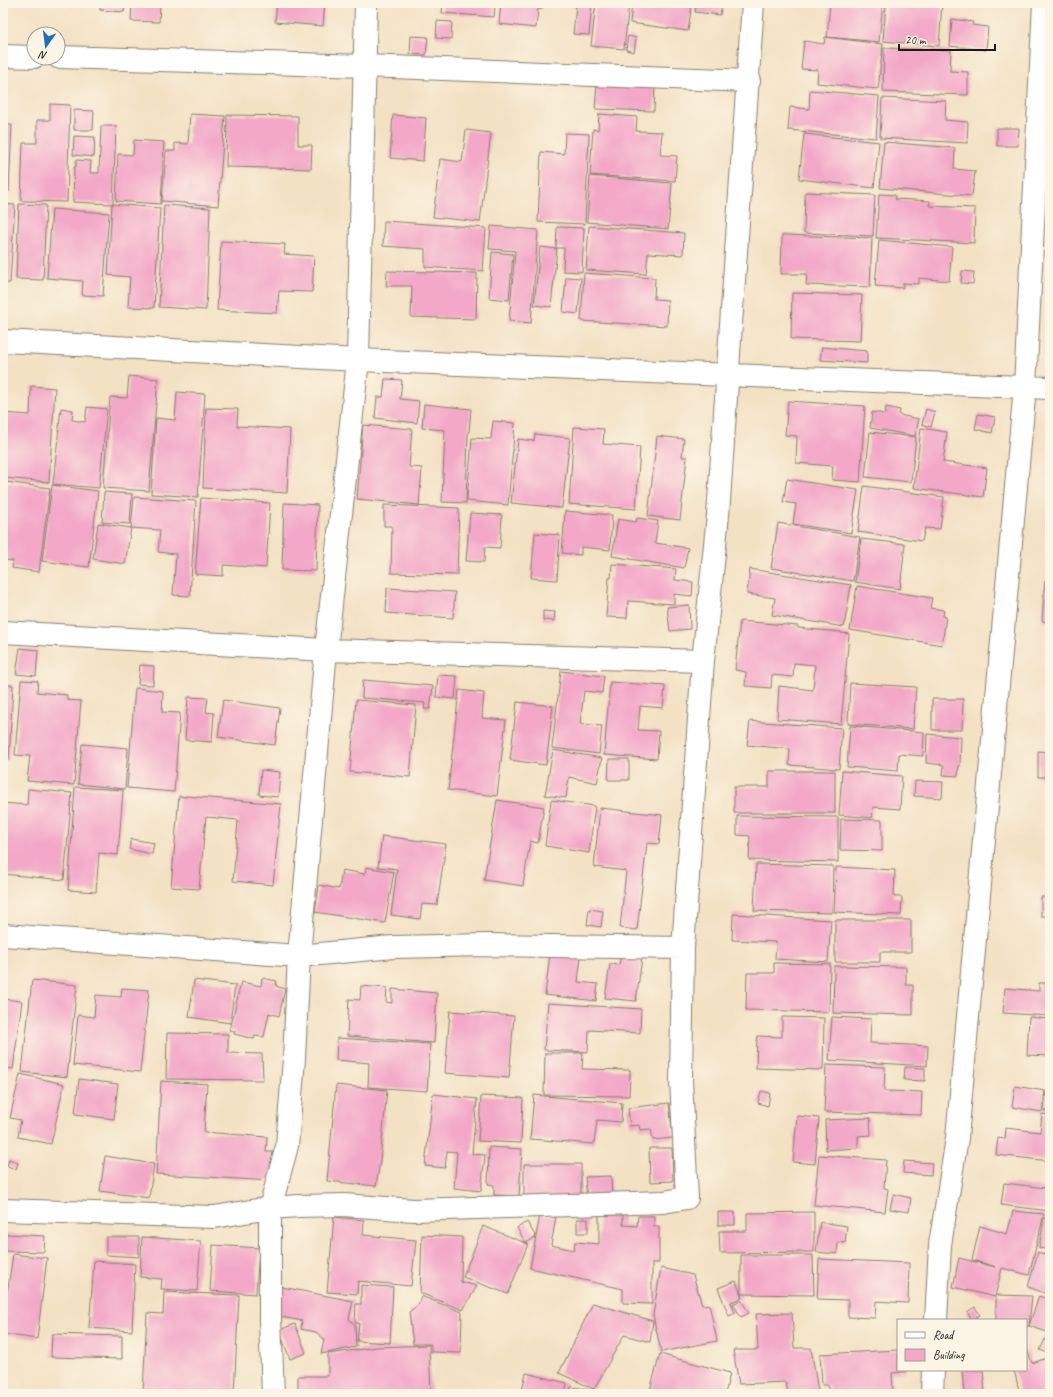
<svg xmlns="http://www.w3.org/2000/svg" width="1053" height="1397" viewBox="0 0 1053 1397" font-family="Caveat,sans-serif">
	<rect width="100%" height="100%" fill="#fcf5e5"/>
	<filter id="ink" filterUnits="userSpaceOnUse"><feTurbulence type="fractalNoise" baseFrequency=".025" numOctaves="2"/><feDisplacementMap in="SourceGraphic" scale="8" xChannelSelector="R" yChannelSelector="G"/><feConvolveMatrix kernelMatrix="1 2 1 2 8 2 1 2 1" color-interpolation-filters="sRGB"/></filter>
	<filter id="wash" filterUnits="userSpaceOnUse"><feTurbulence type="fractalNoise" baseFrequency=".012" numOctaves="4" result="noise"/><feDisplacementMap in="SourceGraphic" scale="16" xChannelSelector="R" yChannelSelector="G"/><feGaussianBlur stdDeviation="0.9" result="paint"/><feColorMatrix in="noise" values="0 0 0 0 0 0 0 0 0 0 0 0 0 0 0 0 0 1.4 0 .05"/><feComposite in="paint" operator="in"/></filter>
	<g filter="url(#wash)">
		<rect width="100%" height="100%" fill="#f3e1c4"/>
		<g id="blocks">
			<path fill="#f3a8c8" d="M101 3H125L124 12 100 10Z
				M132 3H160L159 22 131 21Z
				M277 3H325L323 26 275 22Z
				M443 3H495L494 17 442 13Z
				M501 3H542V9H538L536 28 499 24Z
				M555 3H592L589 35 573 34 576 6 555 4Z
				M596 3H629L624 49 591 46Z
				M632 3H692L688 31 630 23Z
				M696 3H722L720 15 695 12Z
				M830 3H883L879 42 827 37Z
				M886 3H942L939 46 883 41Z
				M952 19 973 22 972 25 988 27 986 50 950 46Z
				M437 21 452 22 451 39 436 38Z
				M411 36 428 37 426 55 410 54Z
				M628 36 636 38 634 52 626 50Z
				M825 37 883 44 878 89 817 83 818 70 801 69 804 41 824 44Z
				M884 48 951 50 950 71 968 72V95L883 92Z
				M597 84 655 86 654 111 595 109Z
				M810 90 879 96 876 138 788 130 790 107 809 109Z
				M882 98 946 101 945 120 968 122 967 143 880 138Z
				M50 104 70 105 67 202 21 201 23 143H37V120H50Z
				M74 110 94 111 93 130H74Z
				M190 114 225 116 218 206 162 201 166 151H175V143L188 144Z
				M599 114 637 117 636 131 662 132 660 155 677 156 675 181 590 175 593 129 598 130Z
				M227 115 298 116V145H312L311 169 226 167Z
				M393 115 426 118 423 161 390 158Z
				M3 125H12L9 192 3 191Z
				M101 126H116L113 204 73 202 74 167H76V160L91 161 90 173H99Z
				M997 128H1019L1018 146H997Z
				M466 130 491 133 480 222 433 217 440 159 462 162Z
				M565 133 589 134 585 224 538 222 541 152 564 154Z
				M804 134 879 142 874 188 799 179Z
				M74 136 95 137 94 157 73 155Z
				M134 140 164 142 161 204 116 201 118 154 133 155Z
				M884 142 955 148 954 169 975 171 972 196 880 188Z
				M590 176 672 183 668 229 587 222Z
				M805 192 875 195 873 236 804 233Z
				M879 194 895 195V199L930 201 929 206 975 208 974 243 876 238Z
				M3 204 15 205 10 283H3Z
				M19 204 46 205 43 280 16 279Z
				M112 204 160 208 154 308 128 307 130 277 108 275Z
				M164 205 210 208 206 310 159 307Z
				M52 209 109 213 103 296 82 295 83 281 47 278Z
				M384 221 486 228 483 271 425 267V249L383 246Z
				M491 226 538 230 531 323 509 321 515 251 489 249Z
				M589 226 684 233 683 255 648 253 646 274 586 270Z
				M557 227 584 228 582 272 563 271 564 248H556Z
				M782 235 872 238 870 287 806 285 807 274H781Z
				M879 240 952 247 949 281 919 278V284L903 283V288L875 286Z
				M221 241 285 244 284 254 314 256 312 292 279 291 277 313 217 310Z
				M540 247 557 249 551 307 534 305Z
				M492 252 513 254 509 300 489 298Z
				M387 271 477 273 476 319 411 317 412 286H386Z
				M962 271 974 272 973 284 961 283Z
				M584 273 655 278 654 299 668 300 667 326 581 321Z
				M566 277 581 278 578 314 563 312Z
				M792 293 862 295 860 341 791 339Z
				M822 347 867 351V363L820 360Z
				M129 376 158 379 149 491 103 488 110 397 127 398Z
				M385 379 402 380 400 399 419 401 417 423 375 418 377 397H383Z
				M31 386 55 388 49 482 3 478V413L30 415Z
				M177 392 205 394 198 497 151 494 156 418 175 420Z
				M788 401 865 406 860 482 832 480 833 466 796 463 797 436 785 435Z
				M424 404 471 409 469 432H468L466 503 442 502 445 430 422 428Z
				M87 407 107 409 99 488 53 484 61 408 73 410 72 420 85 422Z
				M886 407 900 410 899 415 919 419 915 436 870 428 872 412 885 414Z
				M206 408 238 409 237 426 290 429 287 493 203 488Z
				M926 409 935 412 931 427 922 424Z
				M978 414 995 417 992 433 975 429Z
				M493 421 515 423 508 505 467 501 472 438 491 439Z
				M363 425 412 429 409 467 422 468 419 505 357 499Z
				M574 427 604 429 603 444 640 447 636 509 569 504Z
				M921 428 947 432 943 462 987 468 983 497 914 488Z
				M870 432 916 437 911 482 865 477Z
				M535 434 570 438 562 508 511 503 518 439 534 441Z
				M657 436 684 439 682 457H687L680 520 648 516Z
				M787 479 858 490 851 533 793 524 796 504 783 502Z
				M5 482 50 488 39 572 12 568 13 561 3 560V493Z
				M52 485 98 491 89 567 42 561Z
				M864 486 944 497 940 529 925 528 922 541 858 532Z
				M104 492 132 494 130 524 102 522Z
				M134 497 196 501 190 596 173 595 176 554 158 552 160 530 131 528Z
				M201 498 270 503 266 568 223 565V576L195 574Z
				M284 503 318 505 316 571 282 570Z
				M384 505 459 508 457 575 391 573 392 526H384Z
				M565 511 612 515 610 550 581 547V555L562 553Z
				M470 513 502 515 500 548 485 547 484 562 466 561Z
				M637 518 658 521 655 543 688 548 684 568 612 556 618 519 636 522Z
				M98 523 131 528 125 564 93 559Z
				M778 523 860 537 853 581 771 568Z
				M535 533 560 535 557 580 531 578Z
				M861 539 905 544 900 589 855 582Z
				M612 564 676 569 675 580 693 582 692 596 674 594V604L628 601 627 618 606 617 609 578H611Z
				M750 569 851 585 844 627 772 615 775 598 747 594Z
				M1045 581H1050V622L1042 621Z
				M857 586 932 598 930 608 944 610 943 616 946 617 942 645 850 630Z
				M387 588 455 592 453 618 386 613Z
				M689 605 690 629 670 631 667 607Z
				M543 611 555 612 554 621 543 620Z
				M740 621 798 626V628L841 632V633L849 634 841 724 777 719 779 686 813 690 815 665 794 663 793 677 772 675 771 688 745 686 746 672 735 670Z
				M20 648 38 650 36 676 16 674Z
				M140 665 154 666 153 685 138 684Z
				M561 671 604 676 602 693 584 691 580 724 602 726 599 754 552 748Z
				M438 675 457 676 455 699 436 697Z
				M21 680 38 681 37 692 67 695V700L81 701 74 785 27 781 30 756 15 755Z
				M363 680 433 686 430 709H424L425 703 362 698Z
				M610 682 665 686 663 708 640 706 638 730 659 731 657 759 604 755Z
				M850 683 916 687 913 729 848 724Z
				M3 685H13L9 760H3Z
				M135 688 163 691 162 712 180 713 174 792 127 788Z
				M459 690 484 693 482 718 506 720 497 796 448 790Z
				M188 697 208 698 206 712 214 713 212 742 185 740Z
				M932 699H963L962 730H932Z
				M223 700 280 708 275 745 218 737Z
				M356 700 416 705 410 777 350 772Z
				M517 702 553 706 546 765 510 760Z
				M750 721 842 728 839 769 789 765 790 749 747 745Z
				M850 726 924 732 923 756 899 754 898 771 847 767Z
				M927 734 961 737 960 766H959L958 776 943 775 944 765 926 763Z
				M82 744 128 748 125 789 78 784Z
				M553 750 602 758 597 783 569 777 566 798 545 795Z
				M1038 751 1050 752V777H1038Z
				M609 759H629V780H608Z
				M261 770 280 772 278 797 259 795Z
				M769 771H835V813H734V787H769Z
				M842 771 902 776 900 809 873 807 872 818 839 815Z
				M915 781 943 782 942 798 914 796Z
				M75 787 123 790 118 855 99 853 96 892 68 890Z
				M28 789 72 793 64 880 3 874V803L27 805Z
				M179 796 186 797V796L281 804 273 885 233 881 238 820 206 817 199 889 171 887Z
				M497 800 544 807 538 843 530 841 523 886 484 880Z
				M551 800 595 806 589 853 545 846Z
				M600 808 662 815 659 844 647 843 637 930 620 928 626 871 594 867Z
				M737 816 838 817V862L749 860 750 836 737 835Z
				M841 819 882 820V851L840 850Z
				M382 836 446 844 437 905 422 904 420 919 391 915 397 869 378 867Z
				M131 839 154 843 152 854 129 849Z
				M756 864 833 866 832 913 754 911Z
				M366 867 394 872 385 923 315 912 319 885 339 889 342 870 365 874Z
				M836 867 895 870 894 897H902L901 915 834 912Z
				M1041 897H1050V916H1041Z
				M589 909 603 911 601 927 587 925Z
				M733 914 831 920 828 962 775 959 776 942 732 940Z
				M835 920H911V952H880V962H835Z
				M550 954 581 957 578 982 598 984 596 1001 545 995Z
				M621 954 642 958 636 1001 605 998 610 964 619 965Z
				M774 963 830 964 829 1012 746 1010 747 973H774Z
				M834 966 906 967V985H913V1015L833 1013Z
				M1049 976H1050V1016L1003 1013 1005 988 1039 991V983H1048Z
				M262 978 277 981 276 986 285 989 279 1016 269 1013 264 1037 255 1036 254 1039 234 1034 235 1031 230 1030 241 982 261 986Z
				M32 980 77 985 67 1077 22 1072Z
				M194 980 235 985 230 1023 189 1017Z
				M361 986 387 988 386 1002 392 1003V989L437 993 434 1043 347 1036 349 999 360 1000Z
				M122 988 149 990 140 1072 73 1065 78 1015 94 1017 96 995 121 997Z
				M3 999 22 1001 13 1069 3 1067Z
				M548 1003 641 1009 640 1033 589 1030 588 1052 544 1050Z
				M450 1011 514 1016 509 1078 445 1073Z
				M782 1017 824 1018 823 1070 756 1068 757 1036 782 1037Z
				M832 1017 871 1019 870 1043 928 1046 927 1066 829 1060Z
				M1029 1017 1050 1019V1056L1027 1055Z
				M167 1033 228 1034V1053L262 1054 263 1080 166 1079Z
				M337 1038 430 1044 427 1091 368 1087 369 1063 336 1060Z
				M545 1053H583L582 1069 630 1070 629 1096 544 1095Z
				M826 1065 885 1067 884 1091 922 1092 921 1115 824 1112Z
				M905 1067 925 1068V1081L904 1080Z
				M20 1074 64 1084 51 1144 18 1137 21 1120 10 1118Z
				M79 1079 118 1084 114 1119 75 1114Z
				M161 1081 207 1084 204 1132 267 1137 266 1152H273L271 1181 156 1174Z
				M336 1085 387 1090 380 1161 376 1186 327 1181Z
				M1015 1086 1045 1091 1042 1112 1012 1107Z
				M761 1091 770 1093 768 1106 758 1103Z
				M1046 1091H1050V1111H1044Z
				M433 1094 477 1099 472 1154 485 1155 481 1191 454 1188 457 1152 447 1151 445 1168 425 1166Z
				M534 1095 622 1103 621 1122 597 1120 594 1144 530 1139Z
				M481 1096 523 1098 521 1143 478 1141Z
				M669 1103 673 1138 653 1140 651 1129 640 1130 639 1125 630 1126 628 1108Z
				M1042 1114 1050 1115V1161L996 1155 998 1138 1005 1139 1006 1128 1040 1132Z
				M797 1116 819 1118 815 1164 793 1162Z
				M870 1118 871 1135 858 1136V1148L826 1150 825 1120Z
				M489 1147 522 1149 519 1196 494 1195V1185L488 1184Z
				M649 1148H672L673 1181 650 1182Z
				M819 1155 886 1160 884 1188 888 1189 885 1212 814 1205Z
				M105 1156 154 1164 149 1198 100 1191Z
				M9 1159 18 1163 16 1169 7 1166Z
				M904 1161 932 1163 931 1175 903 1173Z
				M524 1164H581V1198L524 1199Z
				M1049 1167 1050 1211 1001 1205 1004 1183 1046 1188Z
				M611 1176 612 1199 587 1200 585 1177Z
				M893 1194 911 1198 909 1212 890 1209Z
				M1013 1211 1044 1214 1029 1275 1002 1268 995 1297 953 1287 959 1258 996 1267 972 1260 980 1226 1007 1234Z
				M718 1212H735V1225H718Z
				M814 1212V1252L720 1253 719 1231H747V1213Z
				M540 1215 556 1217 551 1245 574 1250 575 1242 599 1244V1215H623V1225L637 1226 638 1216H654V1226H659V1263H652V1304L623 1303V1289L530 1268Z
				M334 1217 364 1220 363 1235 416 1240 411 1286 358 1281 357 1294 327 1292Z
				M1044 1218 1050 1219V1250L1039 1248Z
				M577 1219H588V1233H577Z
				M527 1222 536 1237 526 1243 517 1228Z
				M820 1222 847 1226 845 1243 838 1242 837 1254 816 1252Z
				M483 1226 528 1244 508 1294 463 1277Z
				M6 1234 45 1236 44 1252 5 1251Z
				M422 1235 462 1237 461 1282 477 1286 463 1310 420 1293Z
				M106 1237H139V1257L106 1255Z
				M142 1237 201 1241 197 1291 161 1289 162 1279 140 1277Z
				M213 1245 259 1248 256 1294 210 1291Z
				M1038 1252 1050 1256V1295L1028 1287Z
				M13 1254 47 1258 37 1339 3 1334V1293L7 1294Z
				M741 1255H813L814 1295 741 1294Z
				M819 1259 909 1263 908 1303 876 1301 875 1318 848 1317V1300L817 1299Z
				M94 1261 135 1264 132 1331 89 1328Z
				M661 1268 693 1275 702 1305 709 1304 717 1341 661 1352 653 1315Z
				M736 1281 742 1298 731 1302 735 1313 729 1316 718 1288Z
				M361 1285 393 1287 390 1343 357 1341 359 1323H355L356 1304H361Z
				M282 1287 353 1301 349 1319 355 1325 356 1347 321 1354 324 1339 316 1332 301 1329 302 1321 276 1316Z
				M164 1292 239 1295 234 1394H177L143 1392 147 1313 163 1314Z
				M996 1295 1032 1296 1029 1326H1026V1320H996Z
				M421 1296 462 1312 461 1353 431 1352V1344H413L409 1312 418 1305Z
				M1039 1296 1050 1300V1333L1029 1326Z
				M741 1300 749 1313 741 1317 733 1304Z
				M593 1303 653 1321 650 1342 624 1335 594 1389 559 1373Z
				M975 1307 980 1315 972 1320 967 1312Z
				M792 1313 794 1348H811L818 1391 809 1394H788L786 1382 739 1384 733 1350H758L756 1314Z
				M295 1324 306 1353 290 1359 279 1330Z
				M52 1334 122 1336V1359L51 1357Z
				M1047 1335 1050 1336V1354L1040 1350Z
				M429 1345 431 1394 298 1393V1376H328V1354L377 1347Z
				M1026 1346 1032 1363 1050 1357V1394H1020L1014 1370H1026Z
				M898 1350V1370H906V1372L892 1373 893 1392 829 1394 828 1385H822L820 1354Z
				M660 1354 730 1373 725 1394H649Z
				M962 1370H983L985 1394H964Z
				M526 1373 567 1383 565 1394H521Z
				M571 1387 613 1393V1394H570Z"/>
		</g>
	</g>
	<g filter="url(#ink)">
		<use href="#blocks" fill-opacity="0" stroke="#887e70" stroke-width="1"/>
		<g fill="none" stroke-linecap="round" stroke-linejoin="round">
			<g stroke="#887e70" stroke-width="24">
				<path id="street" d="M3 56 34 57
					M58 57 365 66 749 81
					M3 341 358 360 1050 388
					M3 632 326 650 703 661
					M3 935 299 956 393 947 487 945 683 948
					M3 1210 214 1217 270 1208 299 1206 344 1205 414 1210 663 1202 687 1198 681 1080 683 948 703 661 718 515 753 3
					M936 1320 940 1245 957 1138 1025 387 1044 3
					M273 1394 270 1319V1208L287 1146 294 1059 299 956 326 650 358 360 366 3
					M932 1394 933 1370"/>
			</g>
			<use href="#street" stroke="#fff" stroke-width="22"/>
		</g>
	</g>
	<rect width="1053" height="1397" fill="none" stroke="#fcf5e5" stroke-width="16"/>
	<rect x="897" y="1319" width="130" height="52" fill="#fcf5e5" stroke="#a29e95"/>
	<rect x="905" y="1332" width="20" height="6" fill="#ffffff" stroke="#a29e95"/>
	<text x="933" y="1339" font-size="12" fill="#1c1c1c">Road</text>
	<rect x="905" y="1349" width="20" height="12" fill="#f3a8c8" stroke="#a29e95"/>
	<text x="933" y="1359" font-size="12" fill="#1c1c1c">Building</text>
	<g transform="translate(46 46) rotate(194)"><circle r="19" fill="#fcf5e5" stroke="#a29e95"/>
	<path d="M0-3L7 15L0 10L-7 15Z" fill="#1f6fb2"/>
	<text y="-6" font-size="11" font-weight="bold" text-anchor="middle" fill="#1c1c1c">N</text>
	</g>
	<path d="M899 44v6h96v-6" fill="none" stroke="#1c1c1c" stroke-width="2"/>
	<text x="905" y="44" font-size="12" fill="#1c1c1c" stroke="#fcf5e5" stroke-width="3" paint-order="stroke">20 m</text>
</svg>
